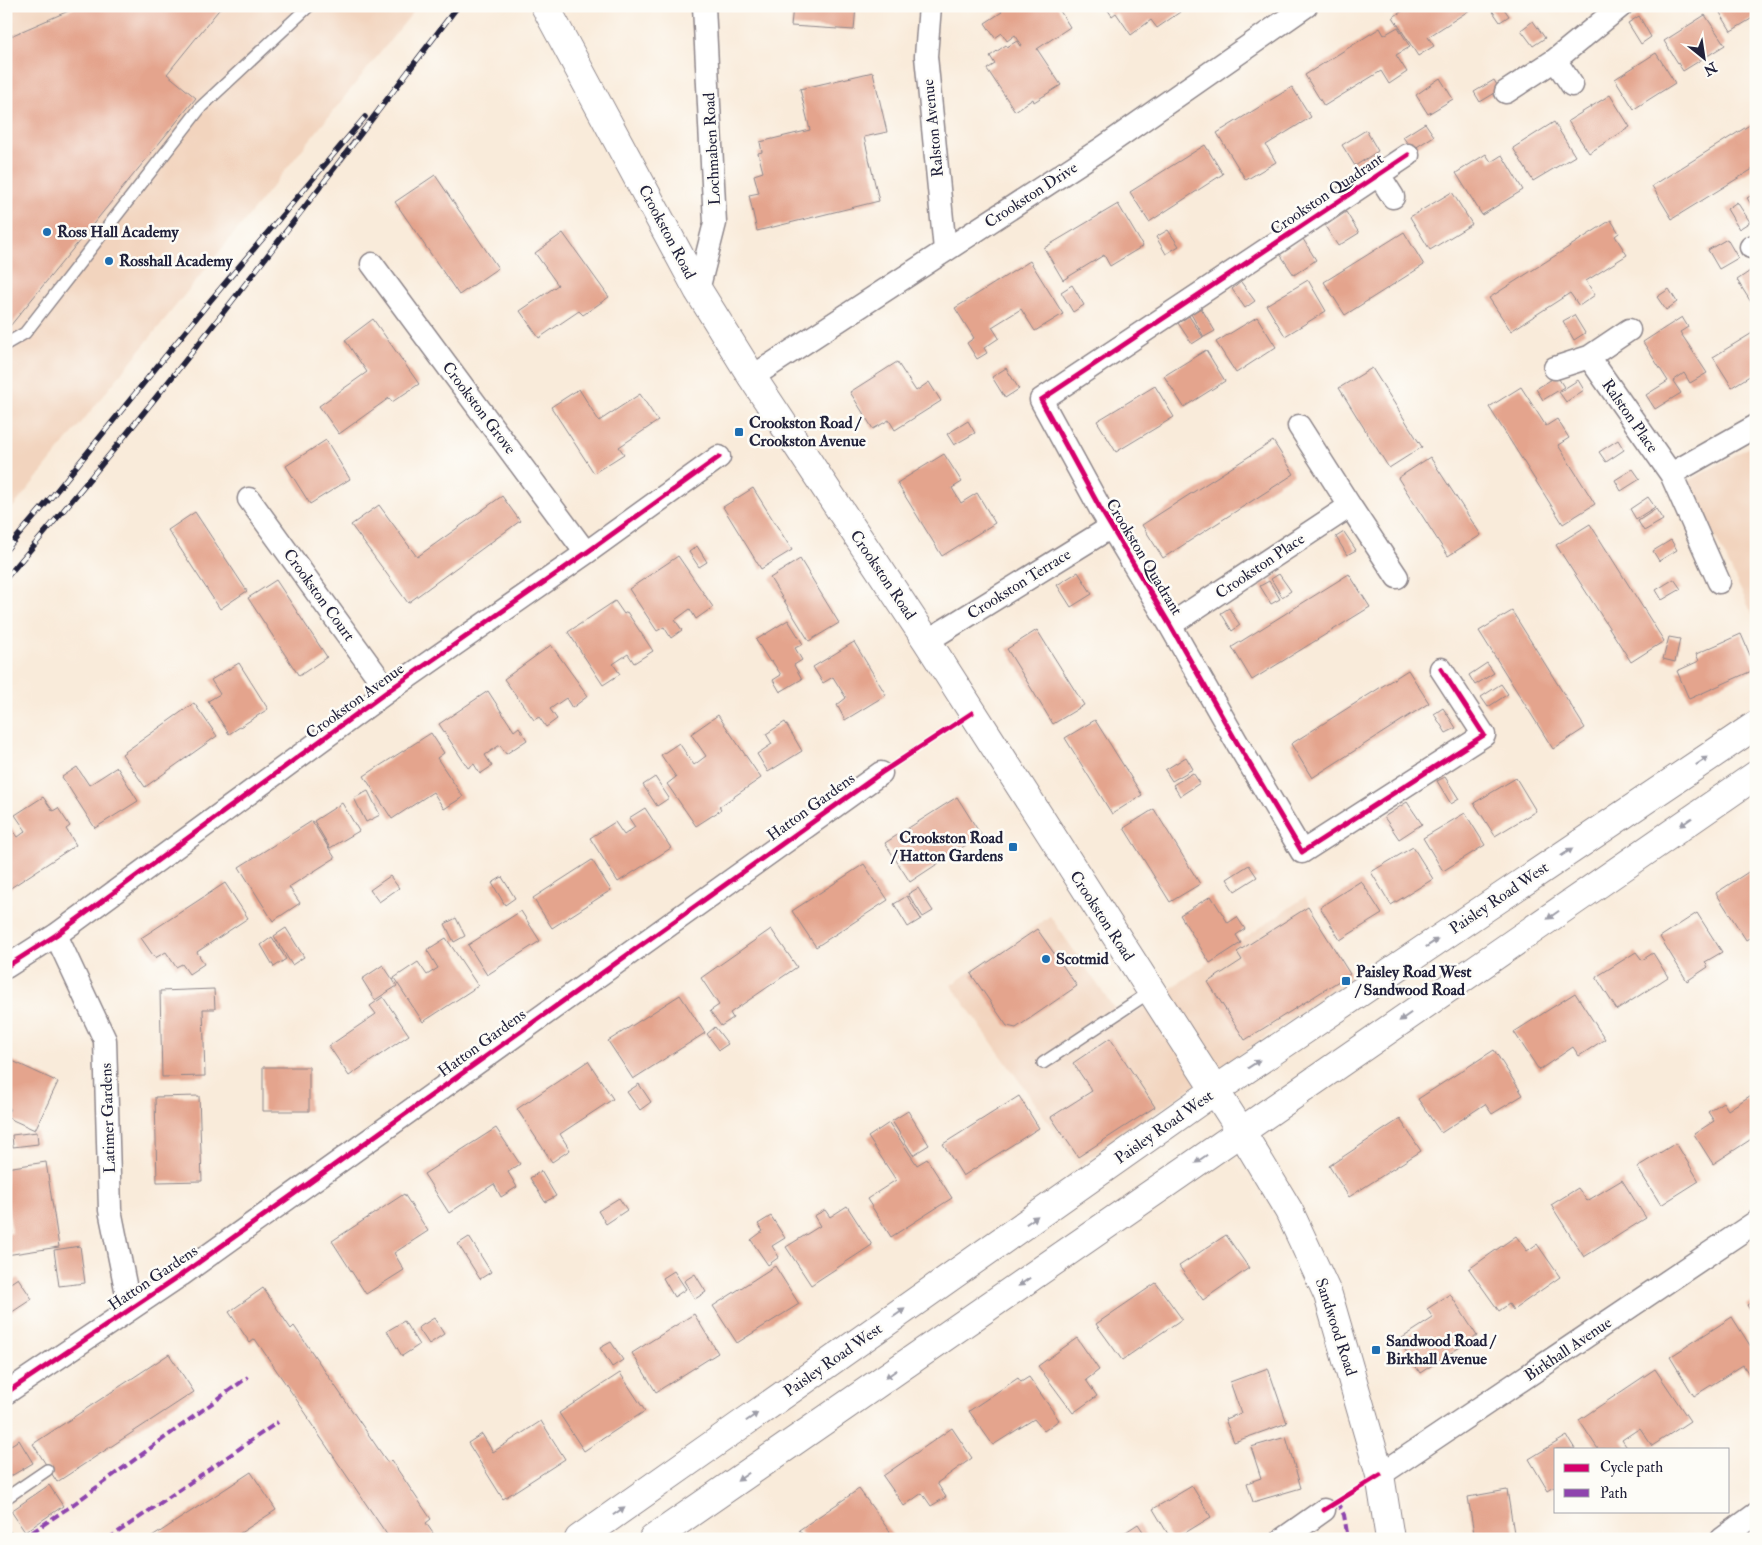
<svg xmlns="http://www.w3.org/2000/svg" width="1762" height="1545" viewBox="0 0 1762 1545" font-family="'IM FELL Double Pica',serif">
	<rect width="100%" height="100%" fill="#fdfcf7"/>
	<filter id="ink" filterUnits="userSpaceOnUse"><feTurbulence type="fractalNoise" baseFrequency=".02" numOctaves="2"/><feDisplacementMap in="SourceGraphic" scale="10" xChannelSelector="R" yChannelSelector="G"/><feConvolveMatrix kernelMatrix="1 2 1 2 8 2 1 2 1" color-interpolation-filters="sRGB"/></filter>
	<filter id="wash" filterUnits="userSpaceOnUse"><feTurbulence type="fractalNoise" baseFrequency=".0096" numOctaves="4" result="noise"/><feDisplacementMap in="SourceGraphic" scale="20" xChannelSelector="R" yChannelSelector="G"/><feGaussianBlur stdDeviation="1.12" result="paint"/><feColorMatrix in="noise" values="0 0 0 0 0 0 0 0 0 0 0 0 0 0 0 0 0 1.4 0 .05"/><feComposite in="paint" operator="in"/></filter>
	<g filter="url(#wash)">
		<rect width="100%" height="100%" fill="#f9ebda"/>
		<path fill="#f2d4be" d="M6 6H418L6 516Z
			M1756 443V622L1689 481Z
			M1305 897 1351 978 1079 1165 951 985 1050 916 1123 1021Z"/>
		<g id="blocks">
			<path fill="#e4a48d" d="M75 6H222L167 74 196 98 6 331V113L9 110 6 104V38L73 9Z
				M793 6H856L854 30 791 26Z
				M998 6H1057L1070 27 1037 49 1061 85 1034 102 1033 99 1015 111 987 69 995 64 990 56 1006 45 1007 47 1017 41 1020 46 1022 45 1015 35 1007 41 1002 33 995 38 985 23 1002 12Z
				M1105 6H1176L1180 12 1157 28 1151 20 1131 35 1116 13 1112 16Z
				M1410 6H1476L1428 37 1434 46 1418 56 1393 17Z
				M1489 6H1502L1509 16 1500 22Z
				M1716 6H1756V16L1731 31Z
				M1705 15 1725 45 1683 71 1664 41Z
				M1639 16 1651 37 1641 44 1628 23Z
				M1533 21 1545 38 1533 46 1521 30Z
				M1398 27 1410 47 1396 55 1407 72 1389 84 1381 71 1324 106 1305 75 1380 28 1384 35Z
				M1656 53 1675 83 1634 109 1615 79Z
				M873 72 887 132 864 137 879 201 757 231 749 195 759 193 754 175 763 172 758 153 762 152 760 142 810 130 800 89Z
				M1440 78 1453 99 1428 114 1416 95Z
				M1494 80 1500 90 1480 102 1474 92Z
				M1292 87 1311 117 1266 145 1276 162 1246 180 1217 133Z
				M1610 95 1630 127 1589 153 1568 121Z
				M1756 121V167L1672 219 1652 186Z
				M1554 122 1575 156 1533 181 1513 148Z
				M1425 123 1434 136 1412 150 1403 137Z
				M1366 130 1378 151 1355 166 1342 145Z
				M1205 145 1223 174 1149 222 1130 192Z
				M1486 154 1491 162 1502 155 1523 190 1482 215 1456 173Z
				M435 175 498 268 459 295 395 202Z
				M1452 192 1472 224 1430 250 1410 217Z
				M1756 193V212L1747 198Z
				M1737 202 1750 222 1739 229 1727 209Z
				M1118 204 1143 246 1110 266 1104 255 1063 280 1044 248Z
				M1346 212 1359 233 1338 246 1325 226Z
				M1611 220 1619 233 1615 236 1627 255 1586 281 1595 295 1579 306 1570 293 1511 331 1489 298Z
				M1168 230 1179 246 1166 254 1156 237Z
				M1404 232 1424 265 1345 315 1324 282Z
				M563 233 609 297 583 315 579 311 539 338 520 311 558 285 535 253Z
				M1303 239 1316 260 1294 275 1280 254Z
				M1727 239 1738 258 1719 269 1708 250Z
				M1030 261 1063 314 1035 331 1021 309 992 327 999 338 984 348 987 353 977 359 967 343 974 338 955 308Z
				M1756 267V310L1737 280Z
				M1308 280 1326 311 1285 336 1266 305Z
				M1241 282 1255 301 1245 308 1232 289Z
				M1072 285 1084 305 1073 312 1061 292Z
				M1669 289 1677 302 1666 310 1657 297Z
				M1201 308 1215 331 1204 337 1191 314Z
				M1574 315 1585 333 1574 340 1563 321Z
				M1189 316 1203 337 1192 344 1178 323Z
				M1257 317 1276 347 1236 373 1216 342Z
				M1682 317 1688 327 1680 332 1707 373 1690 383 1684 373 1673 381 1681 393 1655 409 1646 395 1668 381 1643 342Z
				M373 319 419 384 392 402 389 398 339 434 319 406 367 372 345 340Z
				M1754 332 1756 335V372L1732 387 1713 357Z
				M1206 350 1225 381 1184 407 1164 376Z
				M897 362 916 391 929 382 941 401 895 430 889 420 873 429 850 392Z
				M1006 368 1019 389 1005 398 992 377Z
				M1372 368 1422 447 1389 468 1339 388Z
				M1557 376 1564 387 1543 400 1536 389Z
				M1578 380 1584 390 1566 402 1559 392Z
				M1155 386 1174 417 1116 452 1097 421Z
				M1521 387 1546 426 1557 419 1569 438 1558 445 1595 504 1563 524 1489 407Z
				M579 389 599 421 640 394 658 421 619 447 624 454 594 473 551 407Z
				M968 421 975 433 954 445 947 434Z
				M326 440 350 479 310 504 286 466Z
				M1618 440 1624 450 1606 462 1599 452Z
				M1273 441 1294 474 1163 558 1142 525Z
				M944 454 962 482 952 488 961 503 977 493 995 523 942 556 897 483Z
				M1430 457 1481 535 1448 556 1398 478Z
				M1633 469 1640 479 1621 491 1615 480Z
				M753 488 792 550 761 569 723 507Z
				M502 496 520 521 408 603 351 525 379 505 417 557Z
				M1648 497 1655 507 1636 519 1630 509Z
				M1656 509 1663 520 1644 531 1638 521Z
				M195 512 247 591 220 609 168 530Z
				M1590 524 1664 641 1631 662 1556 545Z
				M1344 532 1356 550 1347 555 1336 537Z
				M1671 540 1677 550 1659 561 1653 551Z
				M697 546 707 562 699 567 689 552Z
				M678 556 713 607 696 619 690 609 675 620 682 630 671 638 664 627 657 631 629 589Z
				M800 559 839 623 809 641 770 578Z
				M1078 572 1092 594 1071 607 1057 585Z
				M1279 574 1291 591 1282 597 1271 579Z
				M1349 574 1370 607 1252 680 1232 647Z
				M1674 579 1681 589 1662 600 1656 590Z
				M276 580 327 657 299 676 248 598Z
				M1269 581 1280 599 1271 604 1260 586Z
				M615 601 624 614 627 612 653 651 634 663 628 654 613 664 620 674 603 685 568 632Z
				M1229 608 1240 625 1232 631 1221 613Z
				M1512 611 1585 728 1553 749 1479 631Z
				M788 620 803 644 795 648 802 660 794 665 802 679 780 692 773 680 781 675 772 661 770 662 756 640Z
				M1037 630 1084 705 1053 724 1007 649Z
				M1741 634 1756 669 1689 699 1677 671 1699 661 1696 654Z
				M1669 637 1680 639 1675 662 1663 659Z
				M854 642 886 695 845 720 837 705 846 698 833 677 823 683 813 667Z
				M551 645 588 696 572 708 566 698 550 709 557 719 546 727 539 717 534 720 504 679Z
				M239 663 268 709 229 734 208 701 220 694 211 680Z
				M1487 663 1494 673 1475 685 1469 675Z
				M1408 670 1429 703 1312 778 1291 744Z
				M1501 684 1508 694 1488 707 1481 697Z
				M488 691 514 731 519 727 527 740 506 754 500 745 485 755 492 766 480 774 474 764 468 768 439 724Z
				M194 703 217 736 145 787 122 754Z
				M1443 708 1456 728 1446 733 1434 714Z
				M718 715 761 778 719 807 721 810 696 826 667 784 676 777 661 755 679 743 694 765 706 756 691 734Z
				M1095 720 1142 795 1112 814 1065 738Z
				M785 722 802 751 768 772 757 754 772 744 766 734Z
				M431 733 444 753 437 758 463 797 444 809 433 792 392 819 364 776Z
				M1186 757 1193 769 1172 781 1165 770Z
				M77 767 89 785 117 767 138 801 95 828 62 777Z
				M1193 773 1200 783 1180 796 1173 785Z
				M655 777 669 798 657 806 643 785Z
				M1445 777 1459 799 1451 804 1437 781Z
				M1516 778 1536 811 1495 836 1474 803Z
				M368 791 380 815 366 822 354 798Z
				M43 797 53 811 58 808 70 826 66 829 76 845 6 891V829L10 826 18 837 26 831 15 815Z
				M957 797 981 835 910 882 885 843Z
				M1407 802 1422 824 1399 839 1384 817Z
				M342 803 359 831 330 848 314 821Z
				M645 808 671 848 618 882 590 838 615 822 624 835 635 827 629 818Z
				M1154 809 1200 884 1170 902 1124 828Z
				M1465 813 1485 845 1443 871 1423 838Z
				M312 821 335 858 289 887 300 903 273 921 239 867Z
				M1413 847 1433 879 1391 905 1371 872Z
				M592 860 611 890 552 928 533 898Z
				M864 864 888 900 816 947 792 911Z
				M1249 865 1257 877 1235 891 1227 879Z
				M1756 867V934L1746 940 1716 893Z
				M390 876 399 888 379 902 370 890Z
				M502 877 515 898 505 905 492 883Z
				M1361 881 1382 914 1340 940 1320 907Z
				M225 883 248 918 197 952 204 964 189 974 182 964 176 967 166 952 155 958 141 938Z
				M918 888 933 911 923 917 908 894Z
				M907 896 921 919 908 927 894 904Z
				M1211 896 1228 923 1237 917 1245 929 1236 935 1241 943 1210 963 1180 915Z
				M1308 907 1350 974 1245 1040 1208 982 1242 960 1237 952Z
				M521 911 540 941 487 975 468 945Z
				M1697 913 1722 952 1705 962 1708 967 1687 981 1660 937Z
				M456 918 465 936 454 942 445 924Z
				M286 928 304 957 292 965 274 936Z
				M771 929 797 967 730 1013 733 1018 721 1026 710 1011 719 1005 701 978Z
				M1037 929 1077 986 1016 1028 1007 1026 971 974Z
				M272 937 286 959 274 967 261 945Z
				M446 938 478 986 423 1022 394 978 418 962 427 975 438 968 427 950Z
				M1636 952 1642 960 1653 953 1668 977 1617 1010 1596 977Z
				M383 965 397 986 375 1000 362 979Z
				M214 989 215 1009H203L205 1076 162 1077 160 991Z
				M1575 993 1605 1039 1579 1056 1573 1047 1539 1070 1514 1032Z
				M680 995 705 1033 633 1079 608 1041Z
				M383 997 409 1035 349 1076 329 1046 376 1014 370 1006Z
				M715 1027 728 1044 719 1050 707 1034Z
				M1110 1038 1155 1107 1078 1157 1051 1117 1092 1091 1073 1063Z
				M1494 1050 1523 1095 1492 1114 1485 1104 1441 1133 1418 1099Z
				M6 1058 58 1082 35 1130 6 1117 10 1108 6 1106Z
				M588 1061 613 1099 560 1134 570 1150 552 1162 517 1109Z
				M263 1067H309V1111H263Z
				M639 1084 651 1102 640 1110 627 1092Z
				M1756 1092V1136L1713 1164 1694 1134 1714 1121 1708 1112 1723 1102 1728 1110Z
				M199 1096 202 1181 157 1182 155 1097Z
				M1019 1096 1039 1128 963 1176 943 1144Z
				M908 1111 929 1145 913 1155 892 1121Z
				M1400 1119 1421 1151 1349 1197 1329 1166Z
				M889 1123 917 1165 927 1159 952 1198 891 1237 867 1199 896 1180 868 1137Z
				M496 1128 520 1164 508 1172 517 1187 501 1197 494 1184 449 1213 424 1174Z
				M37 1132 38 1144 13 1147 12 1135Z
				M1676 1143 1699 1181 1661 1205 1637 1167Z
				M46 1162 59 1247 6 1255V1234L12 1233 6 1194V1168Z
				M541 1171 556 1196 545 1202 530 1178Z
				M1622 1180 1646 1218 1584 1257 1551 1205 1578 1188 1587 1201Z
				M404 1194 428 1231 394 1253 404 1270 366 1294 332 1241Z
				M619 1198 627 1210 606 1224 598 1211Z
				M847 1206 872 1245 811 1285 786 1247 820 1226 814 1216 825 1210 830 1217Z
				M771 1216 785 1238 772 1246 779 1257 768 1265 751 1240 763 1231 758 1224Z
				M1226 1235 1249 1268 1203 1300 1179 1266Z
				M1516 1236 1527 1251 1537 1244 1560 1277 1513 1310 1509 1304 1499 1311 1469 1269Z
				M469 1237 491 1272 480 1279 458 1244Z
				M80 1246 85 1283 59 1286 54 1250Z
				M775 1266 799 1304 737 1343 713 1306Z
				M674 1271 686 1289 674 1297 663 1278Z
				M695 1274 706 1292 695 1299 684 1281Z
				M18 1278 32 1299 6 1316V1286Z
				M1156 1283 1182 1319 1122 1360 1096 1324Z
				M263 1288 291 1329 294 1326 388 1463 391 1460 431 1519 426 1523 437 1539H390L308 1419 309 1418 255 1339 250 1343 229 1312Z
				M1450 1294 1477 1336 1420 1373 1399 1340 1433 1318 1427 1309Z
				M1756 1299V1319L1747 1305Z
				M694 1314 718 1353 656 1392 632 1353Z
				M1732 1317 1756 1355V1370L1749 1374 1743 1365 1694 1396 1670 1357Z
				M434 1318 444 1334 429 1344 418 1328Z
				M404 1321 419 1345 402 1356 387 1331Z
				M1077 1338 1099 1370 1086 1380 1097 1396 1073 1413 1038 1366Z
				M611 1342 623 1360 612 1367 600 1348Z
				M169 1354 194 1392 57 1482 33 1444Z
				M1268 1368 1287 1423 1234 1442 1225 1419 1241 1413 1230 1382Z
				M1655 1369 1690 1421 1652 1446 1640 1428 1622 1440 1628 1449H1598L1579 1420Z
				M620 1373 645 1411 584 1451 559 1413Z
				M1029 1377 1059 1420 1044 1431 1034 1419 993 1445 969 1411 1018 1378 1021 1382Z
				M541 1421 565 1459 503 1499 468 1443 482 1434 493 1452Z
				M952 1428 972 1458 937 1483 946 1497 931 1506 922 1493 904 1506 883 1476Z
				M1567 1436 1575 1449H1556V1486L1548 1491 1529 1459Z
				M1286 1437 1301 1488 1253 1502 1247 1483 1261 1478 1251 1447Z
				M19 1440 33 1463 6 1479V1448Z
				M251 1472 276 1510 231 1539H149Z
				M49 1485 63 1506 25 1532 11 1511Z
				M1192 1486 1211 1517 1175 1539H1171L1153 1509Z
				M859 1489 895 1539H806L799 1530Z
				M1507 1490 1515 1539H1475L1468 1497Z
				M1138 1524 1148 1539H1115Z"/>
		</g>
	</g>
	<g filter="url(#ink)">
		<use href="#blocks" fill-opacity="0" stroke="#8e868a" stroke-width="1"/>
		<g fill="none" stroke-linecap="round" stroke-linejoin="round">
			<g stroke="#8e868a" stroke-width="14">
				<path id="service" d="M6 344 25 333 201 107 309 6
					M1043 1063 1150 992
					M6 1498 47 1470
					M6 1537 8 1539"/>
			</g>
			<g stroke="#8e868a" stroke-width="25">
				<path id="minor" d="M930 6 926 56 945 250
					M1555 60 1572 85
					M1506 92 1555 60 1621 6
					M1408 155 1041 400 1100 508 1170 625 1236 741 1302 852 1484 735 1441 669
					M1379 175 1393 197
					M1751 247 1756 245
					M372 264 586 553
					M698 290 715 223 704 6
					M1589 357 1671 474 1756 426
					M1555 368 1589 357 1629 330
					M752 377 1101 149 1306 6
					M1671 474 1719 582
					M249 499 388 691
					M1350 506 1397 577
					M1170 625 1350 506 1299 426
					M927 641 1111 527
					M56 935 105 1040 110 1210 130 1309
					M6 967 56 935 388 691 586 553 719 457
					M6 1393 181 1275 881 773
					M1380 1475 1756 1222
					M1283 1539 1324 1510
					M1722 1539 1756 1514"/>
			</g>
			<g stroke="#8e868a" stroke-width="30">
				<path id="primary" d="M545 6 698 290 752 377 927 641 1241 1131 1289 1211 1328 1295 1380 1475 1390 1539
					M579 1539 1214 1091 1756 725
					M653 1539 1756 775"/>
			</g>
			<use href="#service" stroke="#fff" stroke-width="11"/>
			<use href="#minor" stroke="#fff" stroke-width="22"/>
			<use href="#primary" stroke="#fff" stroke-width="28"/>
			<g stroke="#22223b" stroke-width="5.5">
				<path id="rail" d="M6 550 54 494 210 301 365 117
					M6 578C165 394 311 199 458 6"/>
			</g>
			<use href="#rail" stroke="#fdfcf7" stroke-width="4" stroke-dasharray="11" stroke-linecap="butt"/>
			<path stroke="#8e44ad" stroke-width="4" stroke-dasharray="8 4" stroke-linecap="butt" d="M1337 1502 1344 1515 1348 1539
				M22 1539 71 1506 248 1377
				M108 1539 278 1422"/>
			<g stroke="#fdfcf7" stroke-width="8">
				<path id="cycleway" d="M1408 155 1041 400 1100 508 1170 625 1236 741 1302 852 1484 735 1441 669
					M6 967 56 935 388 691 586 553 719 457
					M6 1393 181 1275 881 773 972 713
					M1324 1510 1380 1475"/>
			</g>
			<use href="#cycleway" stroke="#d6006c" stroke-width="5"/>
		</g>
		<defs><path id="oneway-solid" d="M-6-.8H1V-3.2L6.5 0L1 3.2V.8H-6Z" transform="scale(1.25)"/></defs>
		<g fill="#9c9ca7">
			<use href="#oneway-solid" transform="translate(1702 761) rotate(-34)"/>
			<use href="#oneway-solid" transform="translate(1686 822) rotate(145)"/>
			<use href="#oneway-solid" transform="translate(1567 852) rotate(-34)"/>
			<use href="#oneway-solid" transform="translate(1553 915) rotate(145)"/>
			<use href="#oneway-solid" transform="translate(1432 943) rotate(-34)"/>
			<use href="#oneway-solid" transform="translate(1405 1017) rotate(145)"/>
			<use href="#oneway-solid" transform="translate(1254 1064) rotate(-34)"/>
			<use href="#oneway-solid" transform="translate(1201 1159) rotate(145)"/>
			<use href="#oneway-solid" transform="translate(1032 1220) rotate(-35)"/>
			<use href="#oneway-solid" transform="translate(1024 1282) rotate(145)"/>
			<use href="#oneway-solid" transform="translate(899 1313) rotate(-35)"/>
			<use href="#oneway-solid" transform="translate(891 1374) rotate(145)"/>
			<use href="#oneway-solid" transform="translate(752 1417) rotate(-35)"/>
			<use href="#oneway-solid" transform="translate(743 1477) rotate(145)"/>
			<use href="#oneway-solid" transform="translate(619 1511) rotate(-35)"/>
		</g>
	</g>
	<g fill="#1f6fb2" stroke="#fdfcf7" stroke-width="2">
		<circle cx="47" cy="232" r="5"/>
		<circle cx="109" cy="261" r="5"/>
		<rect x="734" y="427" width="10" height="10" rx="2.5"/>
		<rect x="1008" y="842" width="10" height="10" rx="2.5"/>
		<circle cx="1046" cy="959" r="5"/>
		<rect x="1341" y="976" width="10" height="10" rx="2.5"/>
		<rect x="1371" y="1345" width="10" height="10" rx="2.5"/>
	</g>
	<g text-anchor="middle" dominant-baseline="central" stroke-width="5" stroke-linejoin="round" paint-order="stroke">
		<g font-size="16" fill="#22223b" stroke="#fdfcf7">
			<text transform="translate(933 128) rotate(-96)">Ralston Avenue</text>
			<text transform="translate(712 149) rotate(-93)">Lochmaben Road</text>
			<text transform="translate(1327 194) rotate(-34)">Crookston Quadrant</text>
			<text transform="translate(1031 195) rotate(-33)">Crookston Drive</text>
			<text transform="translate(667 232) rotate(62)">Crookston Road</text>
			<text transform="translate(479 408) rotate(53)">Crookston Grove</text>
			<text transform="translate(1630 416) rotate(55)">Ralston Place</text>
			<text transform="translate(1144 557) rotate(59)">Crookston Quadrant</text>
			<text transform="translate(1260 566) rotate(-34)">Crookston Place</text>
			<text transform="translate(883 575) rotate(56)">Crookston Road</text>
			<text transform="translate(1019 584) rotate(-32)">Crookston Terrace</text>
			<text transform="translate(319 595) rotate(54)">Crookston Court</text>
			<text transform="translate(355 701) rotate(-36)">Crookston Avenue</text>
			<text transform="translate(811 807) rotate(-36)">Hatton Gardens</text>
			<text transform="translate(1499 898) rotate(-34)">Paisley Road West</text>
			<text transform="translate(1102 916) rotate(57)">Crookston Road</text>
			<text transform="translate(482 1043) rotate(-36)">Hatton Gardens</text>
			<text transform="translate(108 1118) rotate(-92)">Latimer Gardens</text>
			<text transform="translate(1164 1127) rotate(-35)">Paisley Road West</text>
			<text transform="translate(153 1278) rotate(-34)">Hatton Gardens</text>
			<text transform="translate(1336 1327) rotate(72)">Sandwood Road</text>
			<text transform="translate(1568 1349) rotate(-34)">Birkhall Avenue</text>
			<text transform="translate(833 1360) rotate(-35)">Paisley Road West</text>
		</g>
		<g font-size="16" font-weight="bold" fill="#22223b" stroke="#fdfcf7" text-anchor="start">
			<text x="57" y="232">Ross Hall Academy</text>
			<text x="119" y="261">Rosshall Academy</text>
			<text x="749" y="423">Crookston Road /<tspan x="749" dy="18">Crookston Avenue</tspan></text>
			<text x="1003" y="838" text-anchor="end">Crookston Road<tspan x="1003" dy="18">/ Hatton Gardens</tspan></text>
			<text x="1056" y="959">Scotmid</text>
			<text x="1356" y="972">Paisley Road West<tspan x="1356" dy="18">/ Sandwood Road</tspan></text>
			<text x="1386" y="1341">Sandwood Road /<tspan x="1386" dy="18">Birkhall Avenue</tspan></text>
		</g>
	</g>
	<rect width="1762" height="1545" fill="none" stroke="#fdfcf7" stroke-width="25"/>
	<rect x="1554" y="1448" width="175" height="65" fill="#fdfcf7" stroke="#a5a5ac"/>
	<rect x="1564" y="1464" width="25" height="8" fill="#d6006c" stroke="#a5a5ac"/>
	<text x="1600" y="1472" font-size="15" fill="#22223b">Cycle path</text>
	<rect x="1564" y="1489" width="25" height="8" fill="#8e44ad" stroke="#a5a5ac"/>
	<text x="1600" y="1498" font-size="15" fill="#22223b">Path</text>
	<g transform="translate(1704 58) rotate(150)" stroke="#fdfcf7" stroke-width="4" paint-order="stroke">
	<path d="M0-4L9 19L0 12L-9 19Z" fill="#22223b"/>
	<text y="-8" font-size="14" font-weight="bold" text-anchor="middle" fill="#22223b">N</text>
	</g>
</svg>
